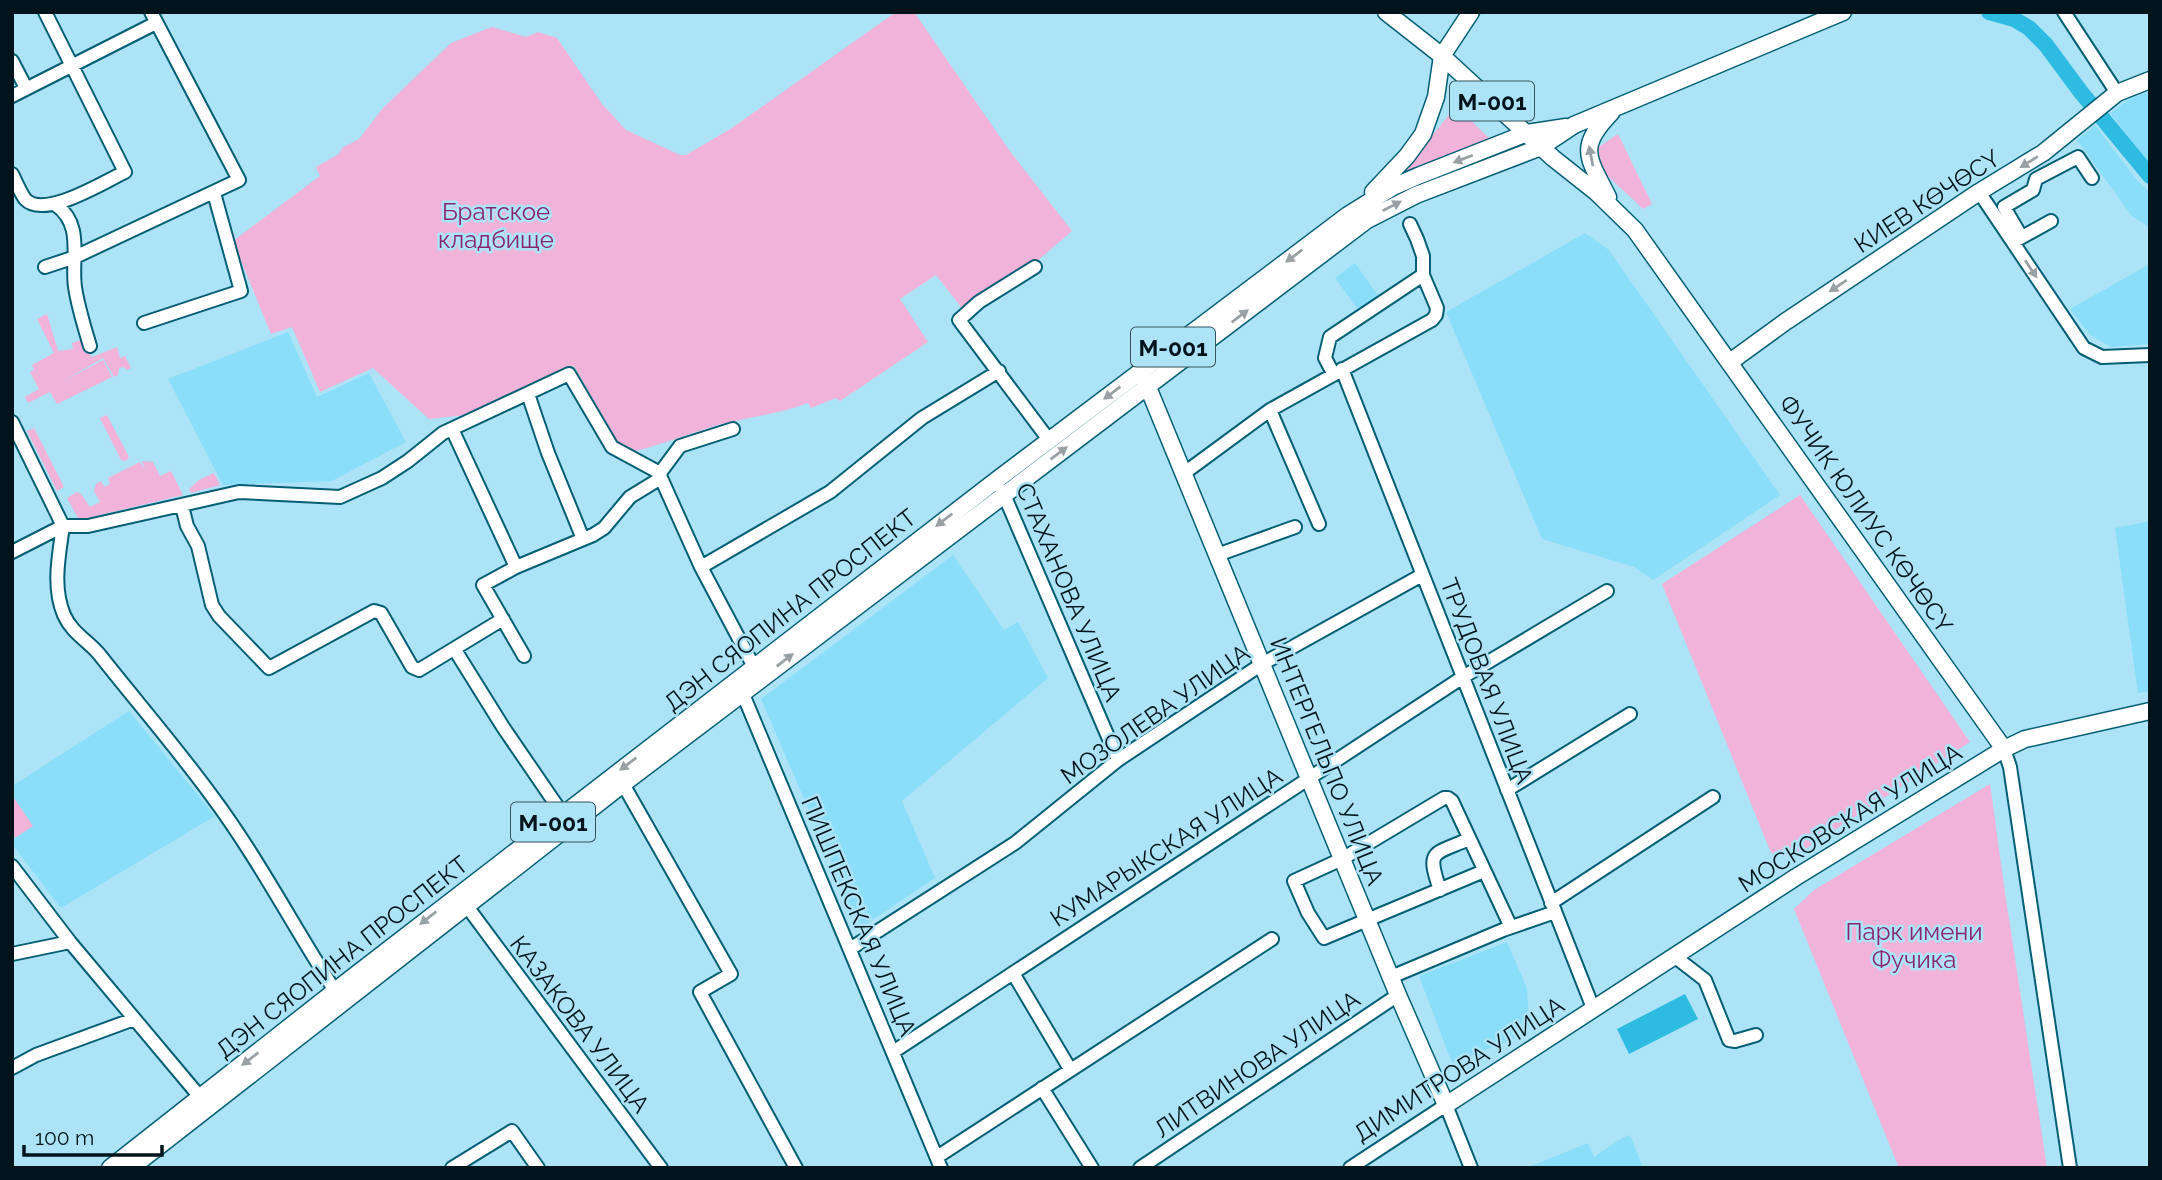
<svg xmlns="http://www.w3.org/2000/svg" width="2162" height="1180" viewBox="0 0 2162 1180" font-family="Raleway,sans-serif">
	<rect width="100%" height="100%" fill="#ade3f6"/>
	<path fill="#8bdef9" d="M2150 91V165L2110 113 2129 99Z
		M2095 125 2137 180 2150 192V228L2131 215 2077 140Z
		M1585 233 1609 250 1780 495 1653 580 1634 567 1542 539 1446 312Z
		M1355 263 1379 297 1359 311 1335 278Z
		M2150 264V344L2111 347 2090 335 2070 309Z
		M288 332 317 397 369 373 406 442 332 481 223 485 168 379Z
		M2150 521V691L2138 693 2115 528Z
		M953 555 1004 630 1018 622 1048 678 902 801 935 878 860 928 761 699Z
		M129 711 215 816 61 908 12 844V786Z
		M1507 942 1527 988 1529 1021 1519 1037 1452 1063 1419 976Z
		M1630 1135 1643 1168H1526L1588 1143 1594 1157 1622 1138Z"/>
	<path fill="#f1b3d9" d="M896 12H914L1009 150 1072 231 1028 269 961 307 936 275 900 299 928 342 840 401 836 398 811 408 808 403C779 414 748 417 718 425 688 434 660 445 629 453L621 448 574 366 466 415 429 419 373 368 320 392 292 327 271 334 233 241 320 176 316 167 339 154 342 148 359 139 383 108 451 43 492 27 526 37 538 32 557 38 602 104 626 130 680 155H686L732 128Z
		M1456 106 1492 141 1406 172 1407 167Z
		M1618 134 1652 204 1643 209 1596 165 1597 148Z
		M47 314 58 351 73 349 72 343 81 340 92 357 117 347 120 358 125 356 131 368 127 370 124 367 119 368 118 375 114 377 103 358 60 383 103 360 112 377 57 404 50 392 28 403 25 397 39 389 30 372 34 370 32 365 54 353 37 319Z
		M107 415 129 457 126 461 121 460 100 418Z
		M34 428 64 487 57 491 27 431Z
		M142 461 153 462 160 476 171 471 183 495 79 520 67 498 77 492 81 494 90 507 100 502 94 491 96 484 101 481 104 487 110 484 108 478 140 462 145 470Z
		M214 473 220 485 191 493 189 489 199 480Z
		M1800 495 1970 742 1793 857 1771 853 1662 584Z
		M1990 784 2005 893 2047 1168H1899L1794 909 1814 890Z
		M12 795 33 826 15 838 12 834Z"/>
	<path fill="#2dbbe2" d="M1685 994 1698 1019 1629 1054 1617 1029Z"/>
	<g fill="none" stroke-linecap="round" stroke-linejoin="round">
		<path stroke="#2dbbe2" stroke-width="16" d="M1989 12 2014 19 2029 28 2046 45 2080 91 2150 176"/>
		<g stroke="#045e74" stroke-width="16">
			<path id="minor" d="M2064 12 2117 93
				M12 61 26 88
				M12 96 156 23
				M12 174C16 182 20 192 25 199 44 220 105 181 125 172L45 12
				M1979 192 2084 348 2102 357 2150 355
				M56 205C84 225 71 258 75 287 78 307 84 326 90 346
				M2021 236 2004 207 2033 190 2036 179 2078 157 2092 178
				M2015 241 2051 221
				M45 267 75 257 239 180 151 12
				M1035 267 979 302 959 320 1049 440
				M144 323 241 291 214 193
				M1342 369 1593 1008
				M1333 373 1325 358 1330 337 1423 275
				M528 394 548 453 583 539
				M1270 410 1319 524
				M12 422 63 526
				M452 429 516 567
				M660 473 680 446 733 429
				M1183 474 1270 410 1432 320 1436 315 1437 308 1423 275V256L1417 239 1410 224
				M1002 490 1118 760
				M182 506 187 526 198 546 212 605 219 616 269 668 374 611 381 613 412 667 419 670 503 619
				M63 526C59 555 52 587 64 615 72 633 87 640 99 654 136 701 176 747 211 795 259 859 295 930 339 997
				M12 552 63 526H88L239 492 340 497 382 478 408 461 443 433 569 374 612 447 660 473 661 478
				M1217 555 1295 527
				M701 567 830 492 922 418 999 371
				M455 650 503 727 568 822
				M524 656 483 585 516 567 593 535 604 528 630 497 661 478 701 567 754 667
				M740 687 941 1168
				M2004 749 2010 767 2070 1168
				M623 784 731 974 700 992 796 1168
				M1507 790 1630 714
				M12 866 70 942 200 1097
				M1484 871 1324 938 1308 913 1294 881 1342 859 1444 798H1448L1452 801 1509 923
				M1440 890C1426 849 1433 855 1469 839
				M1551 903 1713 797
				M466 905 661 1168
				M850 949 1015 843 1118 760 1262 664 1422 575
				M12 954 70 942
				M1674 956 1705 980 1729 1040 1735 1041 1756 1035
				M1013 973 1070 1069
				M1391 977 1503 930 1555 912
				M893 1052 1463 677 1607 591
				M12 1068 36 1055 134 1019
				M1042 1088 1092 1168
				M937 1157 1272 939
				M452 1168 512 1131 538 1168
				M1140 1168 1398 995
				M1350 1168 1446 1105 1471 1168"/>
		</g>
		<g stroke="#045e74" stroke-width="19">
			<path id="major" d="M1386 12 1442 56 1553 158 1596 192 1635 230 2004 749
				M1373 192 1407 156 1423 134 1436 97 1442 56 1471 12
				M1608 197C1588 157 1577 148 1611 113
				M1730 362 1785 322 1979 192 2043 153 2117 93 2150 80
				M1145 380 1398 995 1446 1105 1796 877 2004 749 2025 739 2150 711
				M110 1168 349 980 998 479 1348 215 1393 187 1418 176 1527 133 1566 127
				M131 1168 623 784 1367 220 1416 195 1541 147 1574 125 1843 12"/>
		</g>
		<use href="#minor" stroke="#fff" stroke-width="12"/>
		<use href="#major" stroke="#fff" stroke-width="16"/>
	</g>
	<defs><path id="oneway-solid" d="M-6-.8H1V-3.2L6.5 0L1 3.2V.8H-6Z" transform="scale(1.75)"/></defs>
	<g fill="#99a1a4">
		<use href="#oneway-solid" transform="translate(1591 156) rotate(-101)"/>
		<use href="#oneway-solid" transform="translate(1463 159) rotate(159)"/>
		<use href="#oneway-solid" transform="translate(2029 162) rotate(148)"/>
		<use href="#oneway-solid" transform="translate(1392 206) rotate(-27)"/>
		<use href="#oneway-solid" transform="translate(1294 256) rotate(143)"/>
		<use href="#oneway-solid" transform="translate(2031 269) rotate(56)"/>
		<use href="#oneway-solid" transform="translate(1838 286) rotate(146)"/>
		<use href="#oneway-solid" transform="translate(1240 316) rotate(-37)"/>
		<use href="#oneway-solid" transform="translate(1112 393) rotate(143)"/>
		<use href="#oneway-solid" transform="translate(1059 453) rotate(-37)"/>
		<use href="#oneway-solid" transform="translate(944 520) rotate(142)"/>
		<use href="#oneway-solid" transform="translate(785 660) rotate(-38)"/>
		<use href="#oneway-solid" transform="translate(628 764) rotate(143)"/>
		<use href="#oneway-solid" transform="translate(428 918) rotate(142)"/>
		<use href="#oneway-solid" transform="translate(250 1059) rotate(142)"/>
	</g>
	<g text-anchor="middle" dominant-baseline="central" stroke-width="5" stroke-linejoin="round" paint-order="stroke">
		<g fill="#ade3f6" stroke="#35525d" stroke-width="2">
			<rect x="1450" y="81.5" width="84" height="39" rx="5"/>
			<rect x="1131" y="327.5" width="84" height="39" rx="5"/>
			<rect x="511" y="802.5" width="84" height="39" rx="5"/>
		</g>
		<g font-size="23" font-weight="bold" fill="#01141b">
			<text x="1492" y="101">М-001</text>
			<text x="1173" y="347">M-001</text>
			<text x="553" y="822">M-001</text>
		</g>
		<g font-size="24" fill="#01141b" stroke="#ade3f6">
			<text transform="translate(1927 201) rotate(-33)">КИЕВ КӨЧӨСҮ</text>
			<text transform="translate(1866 514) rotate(55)">ФУЧИК ЮЛИУС КӨЧӨСҮ</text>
			<text transform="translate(1069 592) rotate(67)">СТАХАНОВА УЛИЦА</text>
			<text transform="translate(790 610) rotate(-38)">ДЭН СЯОПИНА ПРОСПЕКТ</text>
			<text transform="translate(1487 681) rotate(69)">ТРУДОВАЯ УЛИЦА</text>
			<text transform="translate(1155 714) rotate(-35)">МОЗОЛЕВА УЛИЦА</text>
			<text transform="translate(1327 761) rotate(68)">ИНТЕРГЕЛЬПО УЛИЦА</text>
			<text transform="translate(1850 818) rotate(-32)">МОСКОВСКАЯ УЛИЦА</text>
			<text transform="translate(1166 847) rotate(-33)">КУМАРЫКСКАЯ УЛИЦА</text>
			<text transform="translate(859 916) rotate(67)">ПИШПЕКСКАЯ УЛИЦА</text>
			<text transform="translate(342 957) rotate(-38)">ДЭН СЯОПИНА ПРОСПЕКТ</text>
			<text transform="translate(580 1024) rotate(53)">КАЗАКОВА УЛИЦА</text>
			<text transform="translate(1257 1064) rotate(-34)">ЛИТВИНОВА УЛИЦА</text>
			<text transform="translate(1459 1069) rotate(-33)">ДИМИТРОВА УЛИЦА</text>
		</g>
		<g font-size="24" fill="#8a256d" stroke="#ade3f6">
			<text x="496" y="211">Братское<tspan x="496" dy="28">кладбище</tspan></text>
			<text x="1914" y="931">Парк имени<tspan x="1914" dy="28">Фучика</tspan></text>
		</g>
	</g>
	<rect width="2162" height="1180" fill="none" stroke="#01141b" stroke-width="28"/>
	<path d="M24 1145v10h138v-10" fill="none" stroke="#01141b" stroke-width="3.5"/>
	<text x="35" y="1145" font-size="21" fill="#01141b" stroke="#ade3f6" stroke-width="5" paint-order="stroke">100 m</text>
</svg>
